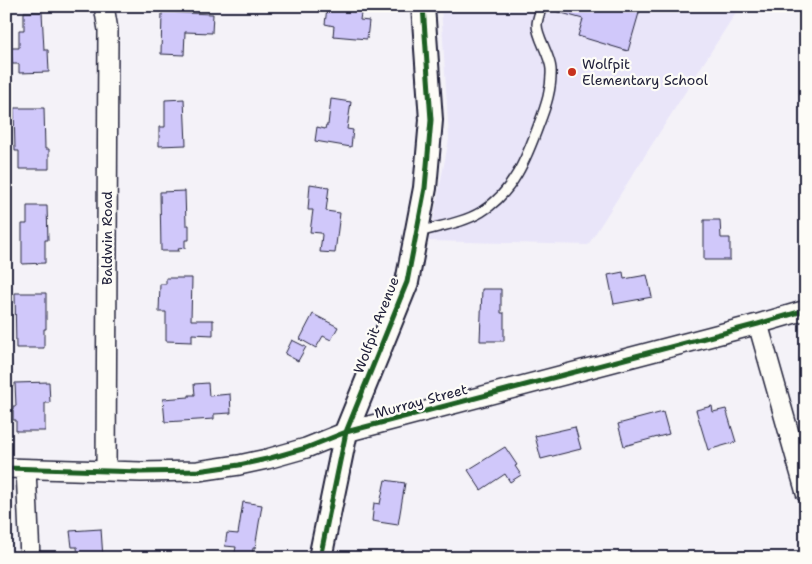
<svg xmlns="http://www.w3.org/2000/svg" width="812" height="564" viewBox="0 0 812 564" font-family="'Shantell Sans',sans-serif">
	<rect width="100%" height="100%" fill="#f4f2f8"/>
	<filter id="ink" filterUnits="userSpaceOnUse"><feTurbulence type="fractalNoise" baseFrequency=".02" numOctaves="2"/><feDisplacementMap in="SourceGraphic" scale="10" xChannelSelector="R" yChannelSelector="G"/><feConvolveMatrix kernelMatrix="1 2 1 2 8 2 1 2 1" color-interpolation-filters="sRGB"/></filter>
	<g filter="url(#ink)">
		<path fill="#e9e5f9" d="M441 6H740L588 245 429 241 449 139Z"/>
		<path fill="#d0c8fa" stroke="#22223b" d="M338 6H362L360 20 369 21 367 39 333 36 334 26 325 24 327 8 337 10Z
			M551 6H641L628 51 578 36 583 19 551 10Z
			M24 12H42L44 50H48L49 72 19 73V64H12L11 48H19V30H24Z
			M162 12 213 14 212 33 185 32 184 55 161 54Z
			M184 99 186 145 159 146V127H165V100Z
			M331 99 351 102 347 129 353 130 351 147 315 141 317 127 325 129 326 125H328Z
			M14 108H44L45 149H49V169H19V151H15Z
			M310 184 329 187 326 211 340 213 335 253 320 252 322 235 321 233 310 232 313 210H308Z
			M185 191 186 225H189V240H185V248L178 249 179 251H161L160 192Z
			M27 206H47L48 240H45V263L22 264V224H27Z
			M704 220H720L721 238H730V260H704Z
			M623 272 624 279 647 275 652 297 614 304 608 275Z
			M166 278H192L191 320H213V335L192 334V342L166 341V312H159L160 284H166Z
			M482 289H501V313H504V341H480Z
			M15 293H46V329H44V348H16Z
			M313 314 338 327 331 340 323 336 316 348 300 339Z
			M292 340 306 347 298 361 285 354Z
			M49 382 50 403H45V431H16V420H13V406H16L15 383Z
			M208 383 209 396 230 394 231 413 214 414V419L165 422 163 399 189 397V395H195L194 384Z
			M712 406 713 412 726 409 736 442 708 450 696 410Z
			M663 412 669 434 624 446 618 424Z
			M575 427 581 449 541 459 535 436Z
			M505 447 517 465 515 466 521 475 510 482 505 474 481 490 468 470Z
			M385 480 405 483 398 525 372 521 374 503 380 504Z
			M243 502 262 505 255 548H253L252 558H234L236 547 225 546 227 533 238 534Z
			M101 529 103 558H78L77 547H72L70 531Z"/>
		<g fill="none" stroke-linecap="round" stroke-linejoin="round">
			<g stroke="#22223b" stroke-width="12">
				<path id="service" d="M419 232C439 226 463 223 481 212 513 193 527 157 539 124 546 106 552 88 551 69 550 55 537 37 537 25 537 19 540 12 542 6"/>
			</g>
			<g stroke="#22223b" stroke-width="22">
				<path id="minor" d="M104 6 108 30 106 471
					M758 324 806 493
					M6 468 141 472 198 471 239 465 267 459 306 448 346 432 758 324 806 310
					M26 469 30 558"/>
			</g>
			<g stroke="#22223b" stroke-width="26">
				<path id="tertiary" d="M320 558 346 432 407 282 425 188 431 120 423 6"/>
			</g>
			<use href="#service" stroke="#fdfcf7" stroke-width="9"/>
			<use href="#minor" stroke="#fdfcf7" stroke-width="19"/>
			<use href="#tertiary" stroke="#fdfcf7" stroke-width="22"/>
			<g stroke="#fdfcf7" stroke-width="8">
				<path id="cycleway" d="M6 468 141 472 198 471 239 465 267 459 306 448 346 432 758 324 806 310
					M320 558 346 432 407 282 425 188 431 120 423 6"/>
			</g>
			<use href="#cycleway" stroke="#1b5e20" stroke-width="5"/>
		</g>
	</g>
	<circle fill="#c8321e" stroke="#fdfcf7" stroke-width="2" cx="572" cy="72" r="5"/>
	<g text-anchor="middle" dominant-baseline="central" stroke-width="4.5" stroke-linejoin="round" paint-order="stroke">
		<g font-size="14" fill="#22223b" stroke="#fdfcf7" text-anchor="start">
			<text x="582" y="64">Wolfpit<tspan x="582" dy="16">Elementary School</tspan></text>
		</g>
		<g font-size="14" fill="#22223b" stroke="#fdfcf7">
			<text transform="translate(107 238) rotate(-90)">Baldwin Road</text>
			<text transform="translate(376 325) rotate(-69)">Wolfpit Avenue</text>
			<text transform="translate(421 401) rotate(-15)">Murray Street</text>
		</g>
	</g>
	<rect width="812" height="564" fill="none" stroke="#fdfcf7" stroke-width="25"/>
	<rect x="12" y="12" width="787" height="539" fill="none" stroke="#22223b" stroke-width="2" filter="url(#ink)"/>
</svg>
